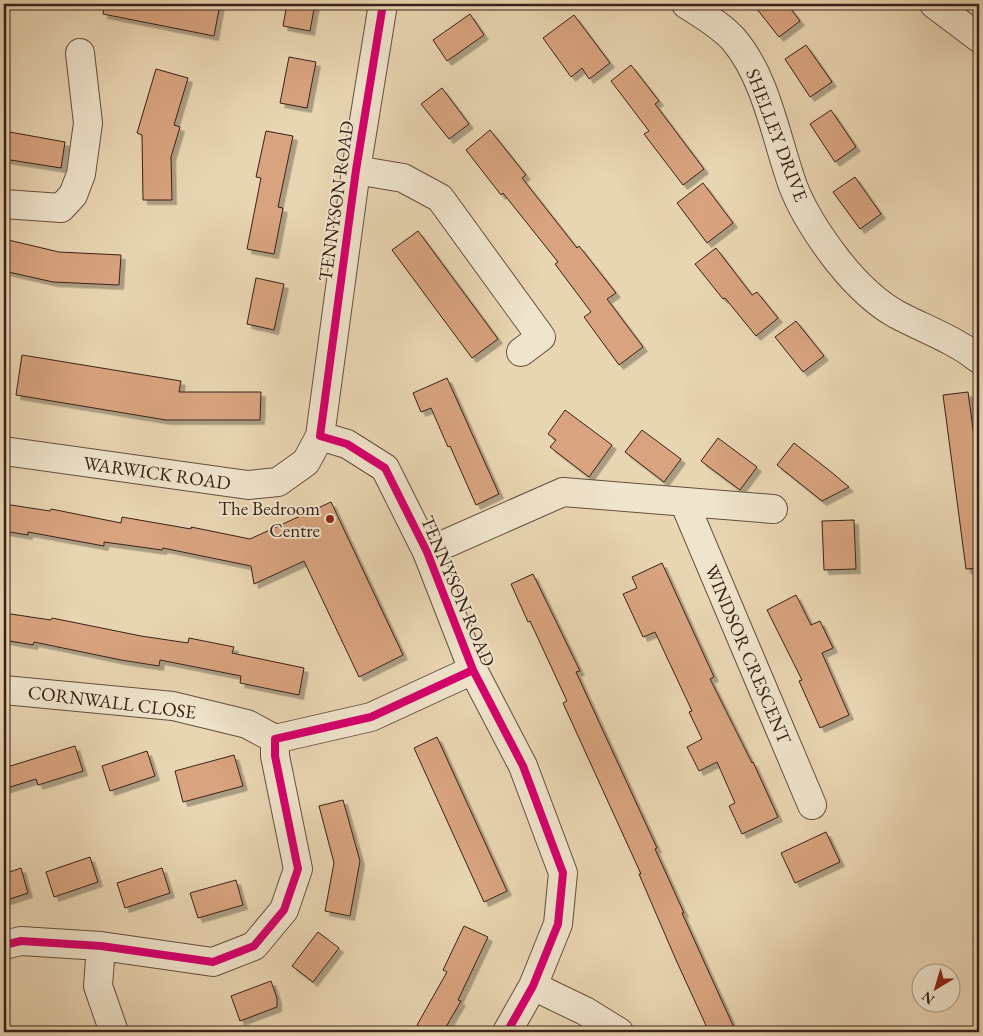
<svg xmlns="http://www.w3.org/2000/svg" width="983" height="1036" viewBox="0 0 983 1036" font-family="'EB Garamond',serif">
	<defs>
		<filter id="shadow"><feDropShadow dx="4.5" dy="4.5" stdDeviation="0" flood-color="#0004"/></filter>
	</defs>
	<rect width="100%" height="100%" fill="#e8d5b1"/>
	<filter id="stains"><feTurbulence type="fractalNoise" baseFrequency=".004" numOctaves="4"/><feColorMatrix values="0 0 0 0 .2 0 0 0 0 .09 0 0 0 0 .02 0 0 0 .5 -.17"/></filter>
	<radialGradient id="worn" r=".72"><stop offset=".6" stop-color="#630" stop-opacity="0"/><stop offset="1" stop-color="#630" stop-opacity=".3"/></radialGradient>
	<path fill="#d8a37e" stroke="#382118" filter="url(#shadow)" d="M104 4H220L214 36 103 14Z
		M287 4H315L310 31 283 26Z
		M753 4H787L800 21 779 37Z
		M470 14 484 35 447 61 433 40Z
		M574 15 610 63 589 79 582 68 571 77 543 38Z
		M806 45 832 82 810 97 785 59Z
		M289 57 316 62 307 108 280 103Z
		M631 65 659 101 655 104 704 169 683 185 644 134 649 131 611 81Z
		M156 69 188 78 174 125 180 127 171 157 172 200H143L142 135 137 133Z
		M442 88 469 124 449 139 421 104Z
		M831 110 856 147 835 162 810 124Z
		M490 130 526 175 522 178 577 248 579 246 616 293 607 299 643 347 619 365 584 317 591 312 555 264 558 262 503 193 501 195 466 150Z
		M4 131 65 142 61 168 4 159Z
		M266 131 293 136 278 207 283 208 274 254 247 249 261 178 256 177Z
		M855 177 881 214 860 229 833 192Z
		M703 183 733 223 707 243 677 203Z
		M418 231 498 339 472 358 392 250Z
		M4 239 59 252 121 255 119 285 53 282 4 271Z
		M716 248 752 295 757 292 778 318 756 336 725 298 723 299 695 264Z
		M256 278 284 284 274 330 247 324Z
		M796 321 824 356 803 372 775 337Z
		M22 355 181 381 179 392H261L260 420H166L16 395Z
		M447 378 499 494 476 505 450 446 448 447 431 408 421 412 413 393Z
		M968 392 979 473V568L966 569 943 395Z
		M565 410 612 445 589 477 550 447 556 440 548 434Z
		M642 430 681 459 664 482 625 452Z
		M718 438 757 467 740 490 701 461Z
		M794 443 830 471 849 487 822 501 777 465Z
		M331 502 403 655 359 677 304 561 254 584 251 566 163 548 162 550 104 542V546L28 532V535L4 531V504L50 511 51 509 121 523 122 517 191 529V527L250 539Z
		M854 520 856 569 824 570 822 521Z
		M662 563 714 677 710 679 752 763 753 762 778 817 742 834 729 806 735 803 717 762 699 771 687 747 702 739 689 712 692 711 655 632 643 637 623 594 637 588 632 577Z
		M533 574 580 671 576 672 657 848 655 849 684 913H682L736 1032H709L676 960 639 874H641L563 703 567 701 530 621 528 622 511 584Z
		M796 595 811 625 820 621 833 648 822 653 849 715 820 728 799 681 802 680 767 610Z
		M4 613 51 620 52 618 141 636 188 643 189 638 234 647 232 653 304 668 299 695 240 683 241 676 160 660 159 666 121 660 34 642 33 645 4 640Z
		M437 737 507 891 484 902 414 748Z
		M75 746 83 771 38 785 36 779 4 789V768Z
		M147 751 155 776 110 791 102 766Z
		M234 755 243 786 183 802 175 771Z
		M343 800 360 861 350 916 325 911 334 863 319 806Z
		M826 832 840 862 795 883 781 853Z
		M90 857 98 882 54 897 46 872Z
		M21 868 28 893 4 901V874Z
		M162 868 170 893 125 908 117 883Z
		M236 880 243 905 198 918 190 893Z
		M464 926 488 937 458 1000 461 1001 443 1032H429L417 1025 447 972 443 970Z
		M318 932 339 948 313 982 292 966Z
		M271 981 277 998V1007L240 1021 231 996Z"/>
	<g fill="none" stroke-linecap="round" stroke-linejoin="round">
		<g stroke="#644e3e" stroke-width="30">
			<path id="minor" d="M383 4 356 170 320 436 347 444 385 468 427 552 473 670 523 766 563 873 558 924 533 986 507 1032
				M686 4C701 14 722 26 734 40 767 79 776 139 793 186 803 212 821 239 838 261 854 281 873 301 896 314 924 329 954 339 979 359
				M934 4 979 38
				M356 170 403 178 440 198 541 337 521 352
				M4 204 61 208 73 195 81 174 88 123 80 53
				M4 451 248 485 278 482 306 462 320 436
				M684 502 812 805
				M427 552 563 492 773 509
				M4 690 173 706 247 724 275 739
				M4 945 21 941 101 946 213 962 254 946 284 910 298 869 275 756V739L371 717 473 670
				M101 946 98 986 114 1032
				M533 986 585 1011 619 1032"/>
		</g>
		<use href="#minor" stroke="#f0e4cc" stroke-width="28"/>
		<g stroke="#f0e4cc" stroke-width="11">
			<path id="cycleway" d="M383 4 356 170 320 436 347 444 385 468 427 552 473 670 523 766 563 873 558 924 533 986 507 1032
				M4 945 21 941 101 946 213 962 254 946 284 910 298 869 275 756V739L371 717 473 670"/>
		</g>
		<use href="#cycleway" stroke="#d6006c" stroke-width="8"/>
	</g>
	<circle fill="#8f2418" stroke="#f0e4cc" stroke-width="2" cx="330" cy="519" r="5"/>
	<g text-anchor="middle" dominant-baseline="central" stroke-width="4" stroke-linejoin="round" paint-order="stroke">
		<g font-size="19" fill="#382118" stroke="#f0e4cc">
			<text transform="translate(777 135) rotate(69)">SHELLEY DRIVE</text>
			<text transform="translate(336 201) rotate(-82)">TENNYSON ROAD</text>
			<text transform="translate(157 473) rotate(8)">WARWICK ROAD</text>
			<text transform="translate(458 591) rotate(67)">TENNYSON ROAD</text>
			<text transform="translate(748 654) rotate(67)">WINDSOR CRESCENT</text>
			<text transform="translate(112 702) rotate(7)">CORNWALL CLOSE</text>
		</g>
		<g font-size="19" fill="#382118" stroke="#f0e4cc" text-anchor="end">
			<text x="320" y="508">The Bedroom<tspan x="320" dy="22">Centre</tspan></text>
		</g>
	</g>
	<rect width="983" height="1036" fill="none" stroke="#e8d5b1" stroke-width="20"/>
	<rect x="5" y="5" width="973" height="1026" fill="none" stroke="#382118" stroke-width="2.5"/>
	<rect x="10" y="10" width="963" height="1016" fill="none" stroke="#382118"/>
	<g transform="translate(936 988) rotate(218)"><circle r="24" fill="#f0e4cc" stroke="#a69684"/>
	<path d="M0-4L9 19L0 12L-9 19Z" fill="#8f2418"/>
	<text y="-8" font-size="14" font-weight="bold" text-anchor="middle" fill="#382118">N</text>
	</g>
	<rect width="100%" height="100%" filter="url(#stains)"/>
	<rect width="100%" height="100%" fill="url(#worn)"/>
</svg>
